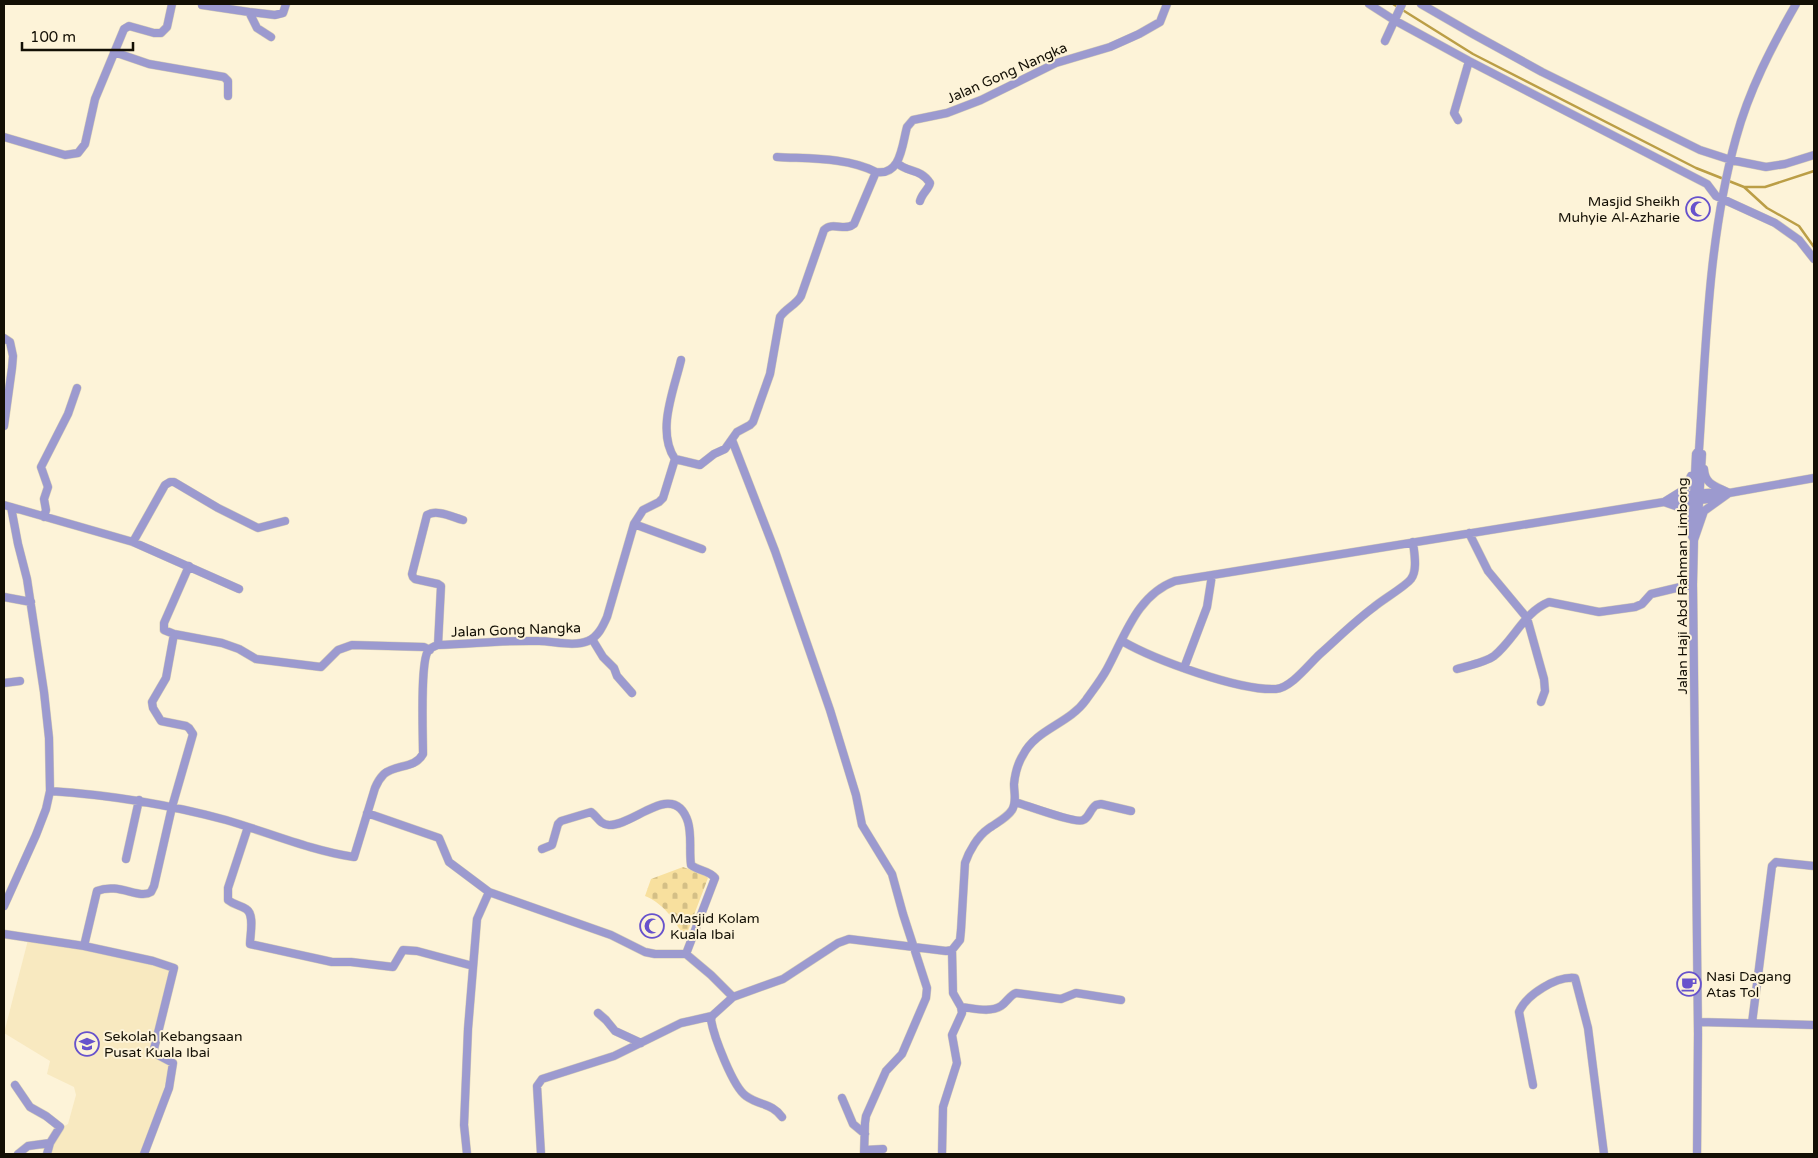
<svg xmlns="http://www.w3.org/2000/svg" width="1818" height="1158" viewBox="0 0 1818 1158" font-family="'Varela Round',sans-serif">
	<defs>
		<pattern id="cemetery-stones" width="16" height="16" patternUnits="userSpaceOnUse" patternTransform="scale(1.25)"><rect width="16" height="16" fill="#f8e09e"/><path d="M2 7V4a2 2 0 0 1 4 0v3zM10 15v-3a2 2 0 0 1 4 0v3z" fill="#d4bf86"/></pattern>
	</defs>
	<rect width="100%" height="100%" fill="#fdf3d8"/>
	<path fill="#f8e9c0" d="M28 940 83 948 172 968 150 1054 170 1062 162 1097 141 1154H49L61 1128 68 1124 76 1095 74 1087 47 1074 50 1061 4 1033Z"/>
	<path fill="url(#cemetery-stones)" d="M683 867 705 875 708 878 686 936H683C676 920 661 902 645 896L651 879Z"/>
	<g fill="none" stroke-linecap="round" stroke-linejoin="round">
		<path stroke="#bb9e46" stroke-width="2.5" d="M1393 4 1473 54 1696 168 1744 187H1765L1814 171
			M1744 187 1767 208 1799 226 1814 247"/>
		<g stroke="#d8cfb6" stroke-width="9">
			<path id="minor" d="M1369 4 1394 20 1469 61 1707 184 1716 196 1775 223 1799 240 1814 259
				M1421 4 1473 34 1542 72 1700 150 1731 160 1766 167 1785 164 1814 155
				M202 5 249 12 257 28 271 37
				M249 12 275 15 283 13 286 4
				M1385 41 1402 4
				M114 52 149 64 224 77 228 81V96
				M1458 120 1454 113 1469 61
				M4 137 65 155 78 153 85 144 95 99 124 29 129 26 154 33H161L167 27 172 4
				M777 157C810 159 846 157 876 172
				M897 163C908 173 920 168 930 183 929 189 922 193 920 201
				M4 338 10 342 13 356 12 368 4 426
				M681 360C674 390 656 431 675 459L700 465 714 454 725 449 737 432 750 425 753 422 770 374 780 317C786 308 796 305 801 296L824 230C833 221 845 232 854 224L876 172C901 176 902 145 907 127L913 120 947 113 981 100 1056 63 1110 47 1139 34 1160 22 1167 4
				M732 440 775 551 830 710 856 795 862 825 892 874 903 914 927 988 926 998 902 1054 886 1071 866 1116 865 1123 864 1154
				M1704 469C1705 485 1716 486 1729 493
				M1674 497 1722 491
				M1664 502 1685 489 1691 476
				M1673 504 1721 497
				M4 505 133 542 239 589
				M44 517 46 510 44 499 48 487 41 467 68 414 77 388
				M1698 519 1702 454
				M634 524 702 549
				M1469 533 1488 571 1527 618 1544 679 1545 691 1541 702
				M1694 540 1704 511 1729 493 1814 478
				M133 542 165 485 170 482H174L218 508 258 528 285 521
				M189 566 164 623V630L174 634 222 643 239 649 256 659 321 667 338 650 352 645 424 647 430 650
				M4 597 31 602
				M592 639 603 657 614 668 617 676 632 693
				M1122 641C1155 660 1239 691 1276 689 1291 688 1309 664 1320 654 1338 638 1355 621 1374 607 1382 600 1406 586 1411 579 1418 570 1414 552 1413 542
				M438 645 441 586 438 584 415 579 413 577 412 574 427 515C437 509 452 517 463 520
				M1184 668 1207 607 1212 575
				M1457 669C1467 666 1486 662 1494 656 1514 640 1524 612 1549 602L1599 612 1635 607 1642 604 1651 594 1693 584
				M4 683 20 681
				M50 791C111 795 167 804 226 820 267 832 312 851 354 857L375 788C377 783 380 778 384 774 396 764 415 769 423 754 423 736 420 663 428 651 431 647 435 646 438 645 472 644 505 640 539 641 553 641 574 647 588 641 598 637 603 626 607 617L634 524 643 510 659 502 663 498 675 459
				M1015 802C1026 805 1076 824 1083 820 1089 818 1090 809 1096 805L1101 804 1131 811
				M367 813 439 838 449 862 489 892 477 919 468 1029 464 1125 467 1154
				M248 827 228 888V900C234 905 240 905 246 909 255 914 250 935 250 944L332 962H351L393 967 403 950 417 951 473 966
				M542 849 552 845 558 824 561 821 591 812C598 817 599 824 609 825 634 826 674 779 688 822 692 836 689 850 691 865 698 871 709 870 715 878L686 954
				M126 859 139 800
				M489 892 611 935 645 952 655 954H686L711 975 733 997 783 979 838 943 849 939 946 951 952 950 960 940 961 930 965 863C969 851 978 836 988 829 996 823 1007 818 1012 810 1017 802 1014 793 1014 784 1015 774 1018 763 1023 755 1036 729 1069 724 1086 700 1093 690 1101 680 1107 669 1125 636 1137 595 1175 581L1664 502 1684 509 1687 513 1692 536
				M4 906 36 835 46 809 50 791 49 738 44 692 27 579 18 544 11 507
				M4 934 84 946 153 961 174 968 154 1049 156 1054 173 1063 169 1088 144 1154
				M84 946 97 891C119 882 139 900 151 892L154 886 172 807 193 734 189 728 186 726 161 721 153 708 152 702 166 678 174 634
				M733 997 712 1016 711 1020C714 1037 733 1087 746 1096 760 1106 772 1103 782 1117
				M961 1007C973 1008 990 1013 1001 1006 1007 1002 1010 995 1016 993L1061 999 1076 993 1121 1000
				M598 1013 606 1020 615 1031 641 1043
				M1698 1022 1814 1025
				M1752 1023 1772 866 1776 862 1814 866
				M15 1085 30 1107 46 1116 60 1127 50 1143 28 1146 18 1154
				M1533 1085 1519 1012C1526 995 1556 976 1575 978L1588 1028 1604 1154
				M842 1098 853 1124 865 1134
				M865 1150 883 1149
				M47 1154 50 1143
				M541 1154 537 1086 542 1079 614 1056 681 1023 712 1016
				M942 1154 943 1107 957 1063 952 1035 962 1013 961 1007 953 993 952 950
				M1697 1154 1698 1034 1693 584 1694 540 1692 536 1696 454 1699 450C1706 346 1708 239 1736 138 1749 90 1772 46 1796 4"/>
		</g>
		<use href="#minor" stroke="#9c9acf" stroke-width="8"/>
	</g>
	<defs>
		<g id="mosque-ring" transform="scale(1.25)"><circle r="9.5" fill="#fdf3d8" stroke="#6752cc" stroke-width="1.5"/><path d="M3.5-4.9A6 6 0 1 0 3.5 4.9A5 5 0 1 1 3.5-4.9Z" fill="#6752cc"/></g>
		<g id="cafe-ring" transform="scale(1.25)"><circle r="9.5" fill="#fdf3d8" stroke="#6752cc" stroke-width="1.5"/><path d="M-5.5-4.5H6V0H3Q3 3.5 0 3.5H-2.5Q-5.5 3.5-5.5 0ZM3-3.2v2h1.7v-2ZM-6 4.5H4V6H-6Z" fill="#6752cc"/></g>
		<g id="school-ring" transform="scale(1.25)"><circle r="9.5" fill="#fdf3d8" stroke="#6752cc" stroke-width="1.5"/><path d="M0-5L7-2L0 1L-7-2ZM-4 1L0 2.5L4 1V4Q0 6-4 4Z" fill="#6752cc"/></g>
	</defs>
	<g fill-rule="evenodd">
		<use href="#mosque-ring" x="1698" y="209"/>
		<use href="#mosque-ring" x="652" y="926"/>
		<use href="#cafe-ring" x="1689" y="984"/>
		<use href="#school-ring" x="87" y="1044"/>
	</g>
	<g text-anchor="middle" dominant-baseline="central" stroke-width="4" stroke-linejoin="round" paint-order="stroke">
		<g font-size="14" fill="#130f04" stroke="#fdf3d8">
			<text transform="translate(1007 73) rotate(-24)">Jalan Gong Nangka</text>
			<text transform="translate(1682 586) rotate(-90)">Jalan Haji Abd Rahman Limbong</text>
			<text transform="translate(516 630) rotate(-2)">Jalan Gong Nangka</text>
		</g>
		<g font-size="14" fill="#130f04" stroke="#fdf3d8" text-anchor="start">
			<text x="1680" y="201" text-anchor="end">Masjid Sheikh<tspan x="1680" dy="16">Muhyie Al-Azharie</tspan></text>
			<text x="670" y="918">Masjid Kolam<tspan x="670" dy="16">Kuala Ibai</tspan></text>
			<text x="1706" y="976">Nasi Dagang<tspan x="1706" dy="16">Atas Tol</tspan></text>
			<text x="104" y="1036">Sekolah Kebangsaan<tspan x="104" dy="16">Pusat Kuala Ibai</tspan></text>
		</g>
	</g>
	<rect width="1818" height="1158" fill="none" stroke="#130f04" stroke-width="10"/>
	<path d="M22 42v8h111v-8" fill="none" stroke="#130f04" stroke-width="2.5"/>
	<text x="30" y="42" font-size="15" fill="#130f04" stroke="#fdf3d8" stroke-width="4" paint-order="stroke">100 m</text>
</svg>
